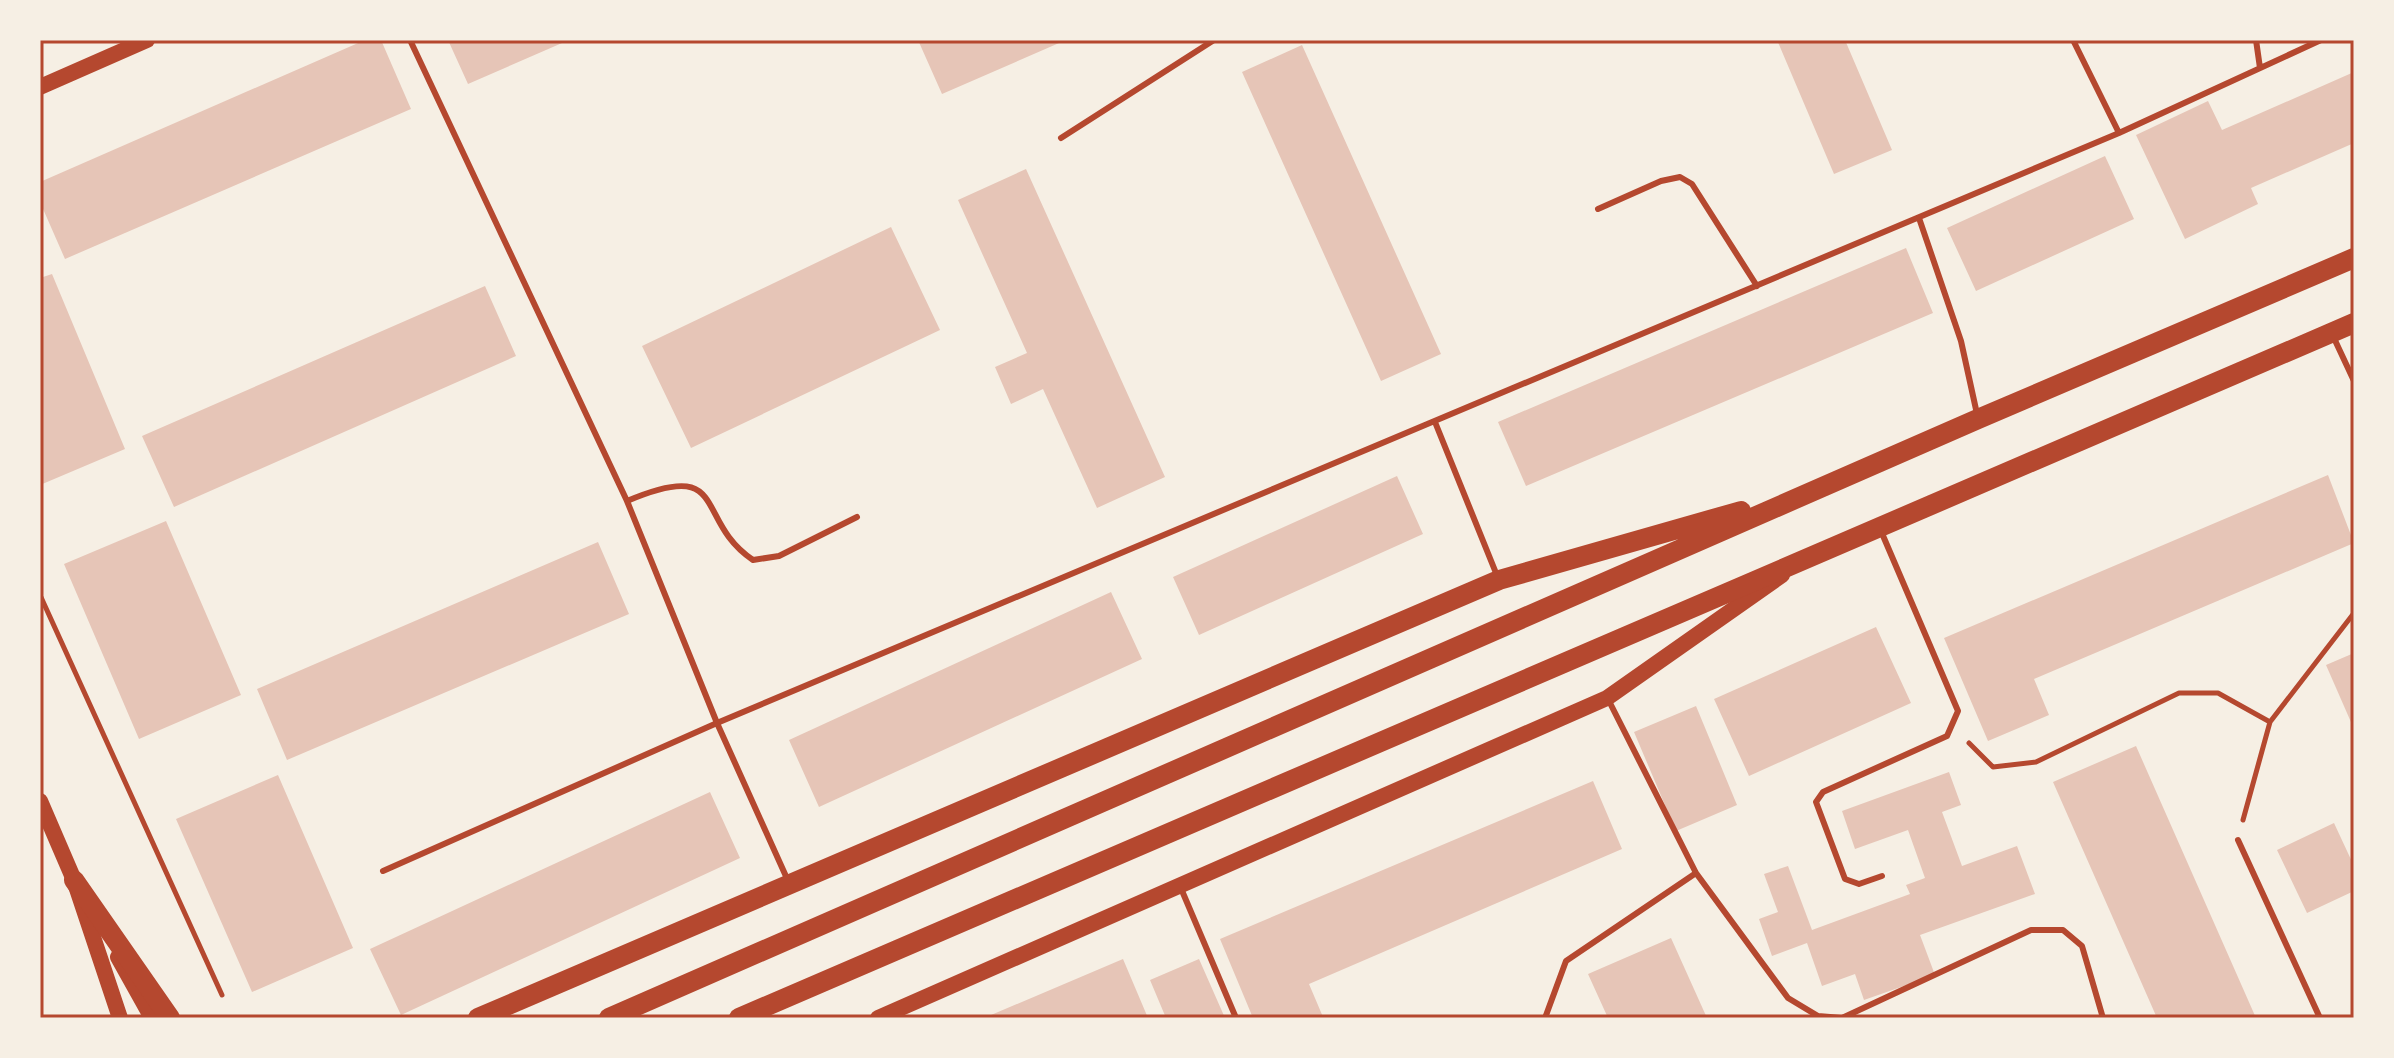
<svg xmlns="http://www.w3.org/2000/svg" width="2394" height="1058" viewBox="0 0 2394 1058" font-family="Karla,sans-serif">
	<rect width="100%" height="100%" fill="#f6efe4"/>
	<path fill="#e6c5b7" d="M365 40H381L411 109 65 259 40 202V182Z
		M448 40H569L468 84Z
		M918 40H1066L942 94Z
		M1777 40H1845L1892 150 1834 174Z
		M1302 45 1441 354 1381 381 1242 72Z
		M2354 72V143L2251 188 2258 204 2185 239 2136 135 2208 101 2222 130Z
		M2105 156 2134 219 1976 291 1947 228Z
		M1026 169 1165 477 1097 508 1043 389 1011 404 995 367 1027 353 958 200Z
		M891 227 940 330 691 448 642 346Z
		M1906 248 1933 313 1526 486 1498 422Z
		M52 274 125 449 40 485V278Z
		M485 286 516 356 174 507 142 436Z
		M2328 475 2354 543 2034 679 2049 715 1988 741 1944 638Z
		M1397 476 1423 534 1199 635 1173 577Z
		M166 521 241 695 139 739 64 564Z
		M598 542 629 614 287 760 257 689Z
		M1111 592 1142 659 819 807 789 740Z
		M1876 627 1911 703 1749 776 1714 699Z
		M2354 653V729L2326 665Z
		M1696 706 1737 805 1676 831 1634 732Z
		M2136 746 2256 1018H2157L2053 782Z
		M1949 772 1961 805 1942 812 1962 866 2017 846 2035 894 1920 935 1935 975 1864 1000 1855 974 1822 986 1807 943 1772 956 1759 919 1778 912 1764 874 1788 866 1812 930 1910 894 1906 885 1925 878 1908 830 1855 849 1842 811Z
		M278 775 353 948 252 992 176 819Z
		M1593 781 1622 849 1309 984 1323 1017 1253 1018 1220 939Z
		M710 792 740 858 401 1015 370 949Z
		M2334 823 2354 866V891L2307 913 2277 850Z
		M1671 938 1707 1018H1608L1588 974Z
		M1123 959 1148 1018H984Z
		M1199 959 1225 1018H1166L1150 980Z"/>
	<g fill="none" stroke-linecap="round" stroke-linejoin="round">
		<path stroke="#b5482f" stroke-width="5" d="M40 595 222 995
			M1969 743 1993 767 2036 762 2179 693H2218L2270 722
			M2243 820 2270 722 2354 613"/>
		<path stroke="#b5482f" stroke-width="6" d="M410 40 627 501 717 723 789 883
			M2073 40 2119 133
			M2256 40 2260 68
			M1061 138 1214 40
			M1598 209 1661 181 1680 177 1692 184 1757 286
			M1919 218 1961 341 1977 414
			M2333 336 2354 381
			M1435 422 1498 578
			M627 501C731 457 693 520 753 560L779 556 857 517
			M1881 531 1958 711 1947 736 1823 792 1816 802 1845 879 1859 884 1882 876
			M1609 701 1696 873 1788 998 1818 1016 1842 1018 2031 930H2063L2082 946 2103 1018
			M2238 840 2320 1018
			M383 871 717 723 2119 133 2321 40
			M1180 886 1236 1018
			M1545 1018 1566 961 1696 873"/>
		<path stroke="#b5482f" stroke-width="16" d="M40 87 147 40
			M40 801 74 880 120 1018
			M118 957 152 1018
			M878 1018 1607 698 1782 575"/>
		<path stroke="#b5482f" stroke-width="20" d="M74 880 170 1018
			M478 1018 1499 580 1741 511
			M609 1018 1978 419 2354 258
			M739 1018 2354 323"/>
	</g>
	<rect width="2394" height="1058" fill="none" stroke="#f6efe4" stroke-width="84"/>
	<rect x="42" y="42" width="2310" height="974" fill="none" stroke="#b5482f" stroke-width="3"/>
</svg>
